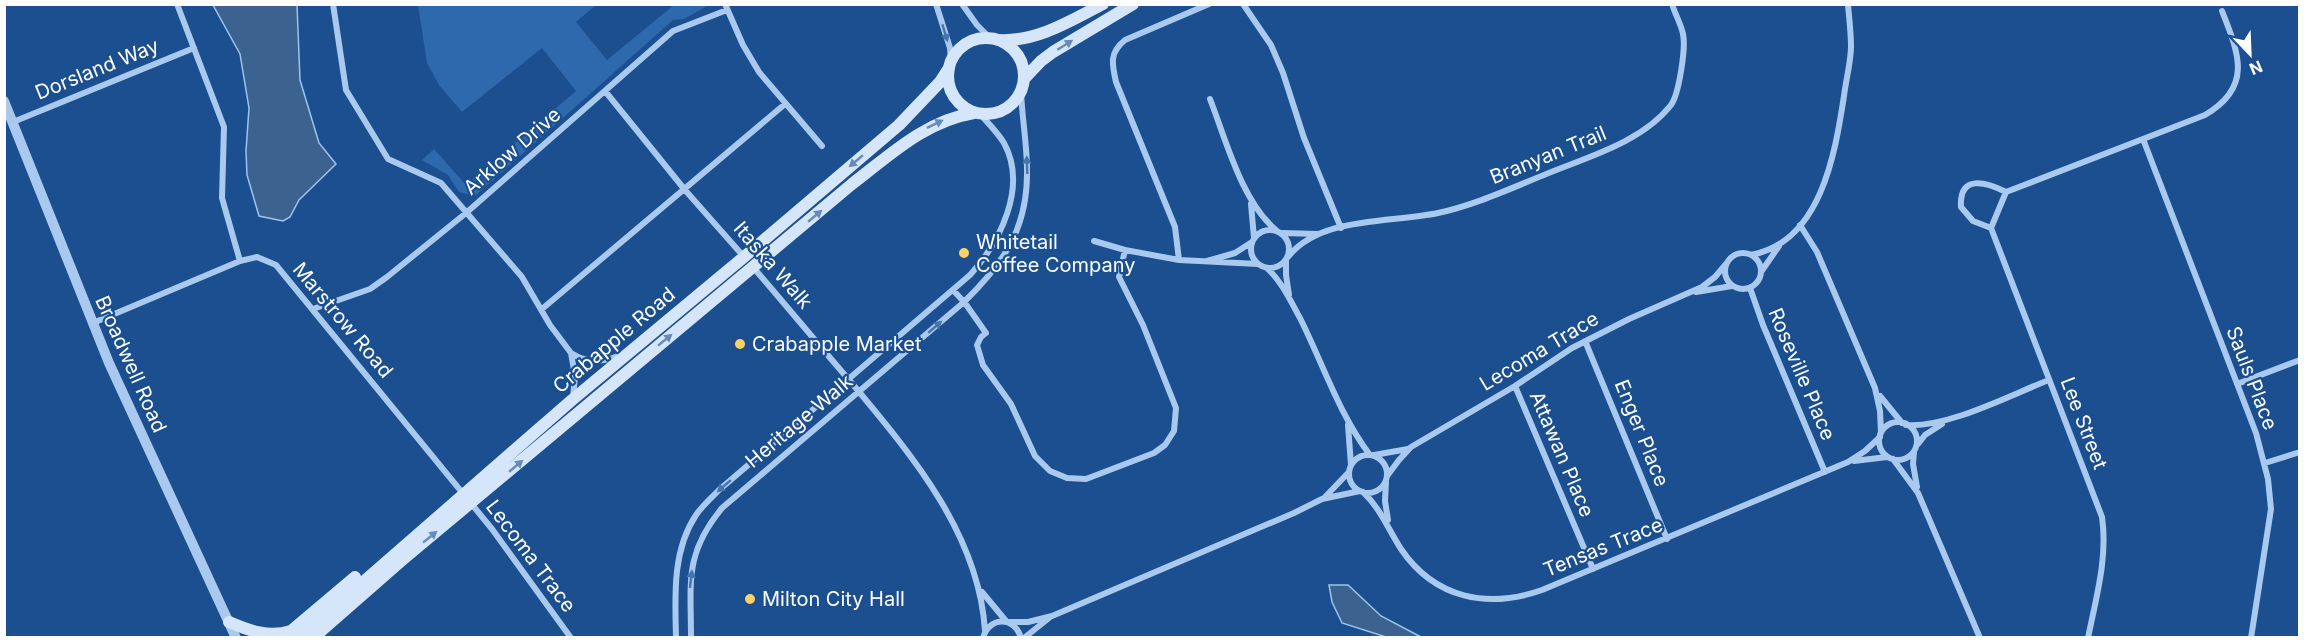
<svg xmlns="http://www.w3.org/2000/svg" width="2304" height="642" viewBox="0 0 2304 642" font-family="Inter,sans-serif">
	<rect width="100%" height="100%" fill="#1b4f8f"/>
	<path fill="#2e69ad" d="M418 5H596L576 22 607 60 674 5H709L684 19 673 20 475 196 459 192 448 175 422 160 434 149 466 185 576 91 542 48 462 112 439 85 427 63Z"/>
	<path fill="#3c6290" stroke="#9cc4f0" stroke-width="1.5" d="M213 5H297L300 80 319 143 336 164 299 200 290 217 283 221 259 216 247 175 246 151 249 108 240 54Z
		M1329 585H1348L1381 616 1421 637H1386L1342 623 1332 602Z"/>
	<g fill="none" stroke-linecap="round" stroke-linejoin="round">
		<path stroke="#a9c9ee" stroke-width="6" d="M177 4 224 127 222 198 240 261
			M333 4 346 90 388 159 441 183 522 277 550 325 571 353 575 376 573 398
			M725 4 743 45 759 72 822 146
			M936 4 950 48 951 62
			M962 4 977 25 991 39
			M1243 4 1271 45 1283 73 1304 138 1341 228
			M605 91 685 190 745 258
			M1210 99C1226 140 1242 202 1276 230
			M13 122 194 48
			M2143 139 2256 433 2268 479 2271 509 2251 638
			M2006 192C1986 182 1959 174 1961 207L1973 221 1991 228 2006 192 2205 115C2253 87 2239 54 2222 11
			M1251 204 1254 238
			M1800 225 1817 252 1875 388 1880 411 1881 433
			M1991 228 2102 517C2108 557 2096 598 2088 638
			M1251 249a19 19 0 1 1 38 0a19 19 0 1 1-38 0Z
			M1283 233 1318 234
			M1094 241 1125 250 1179 260 1258 264
			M1725 271a18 18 0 1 1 36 0a18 18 0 1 1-36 0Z
			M1751 255C1821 242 1835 154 1844 96 1846 79 1851 62 1851 46 1851 32 1849 18 1848 4
			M1288 257C1320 216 1392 223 1438 213 1475 205 1509 189 1544 175 1587 157 1641 143 1671 105 1679 94 1686 48 1683 34 1681 24 1675 14 1672 4
			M1179 260 1175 227 1116 82C1112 64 1109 53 1125 40L1209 4
			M1286 260V275L1289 295
			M1207 261 1235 253 1252 242
			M752 266C785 304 817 343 850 381 910 453 979 533 985 631
			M1267 268C1282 282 1290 300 1300 318 1323 364 1339 414 1370 455
			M1761 272 1779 246
			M1750 288 1763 325 1825 472
			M953 290 965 303 986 333 981 337 977 345 983 365 1011 404 1035 456 1050 471 1067 478 1086 479 1154 453 1165 445 1174 431 1176 408 1143 325 1119 277 1125 250
			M1696 292 1732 286
			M313 309 370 289 387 277 466 213 673 31 727 10
			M542 309 785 104
			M93 323 240 261 257 257 276 265 492 529 571 638
			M1585 341 1667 539
			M571 353C587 363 601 363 618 356
			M2237 384 2300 360
			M1515 386 1593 569
			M1880 396 1902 423
			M1879 441a19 19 0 1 1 38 0a19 19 0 1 1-38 0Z
			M1348 425 1351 465
			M1906 425C1948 428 2010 395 2049 380
			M1918 444 1925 435 1942 424
			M1914 452 1913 464 1917 487
			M1374 455 1408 449
			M1349 474a19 19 0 1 1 38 0a19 19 0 1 1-38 0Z
			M1893 459 1918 493 1980 638
			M1854 461 1887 457
			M2265 463 2300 452
			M1387 476 1399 460 1411 447 1515 386 1572 348 1629 319 1702 287 1715 277 1726 264
			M1386 482 1385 501 1388 520
			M1363 492C1381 509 1388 529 1401 549 1435 599 1488 609 1542 590L1848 462 1865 451 1880 437
			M1325 497 1349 472
			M982 592 1006 621
			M1009 622H1028L1052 616 1294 513 1322 499 1360 491
			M676 638C675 596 672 551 696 515 702 506 711 498 719 490L970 275C1000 242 1028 187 1004 143 998 133 988 123 980 114
			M691 638C691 582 684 554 722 508L964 302C1004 263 1028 228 1027 170 1027 144 1022 118 1021 91
			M983 638C989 616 1015 616 1021 638
			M1024 638 1049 618"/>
		<path stroke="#a9c9ee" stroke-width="10" d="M4 101 109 363 236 638"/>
		<path stroke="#d6e6fa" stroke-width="12" d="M948 76a38 38 0 1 1 76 0a38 38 0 1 1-76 0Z
			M999 40C1037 42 1070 21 1103 4
			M1024 79 1041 61 1053 52 1133 4
			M229 622C250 631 269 638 291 631L355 577
			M299 638 572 400 744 257 899 125 940 82 949 68
			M313 638 401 561 852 184C890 155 925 121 974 113"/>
	</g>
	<defs><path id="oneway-solid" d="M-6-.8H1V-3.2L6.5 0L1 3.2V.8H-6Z" transform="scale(1.5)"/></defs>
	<g fill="#4674ac">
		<use href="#oneway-solid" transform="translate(945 33) rotate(73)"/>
		<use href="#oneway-solid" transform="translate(1027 165) rotate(-92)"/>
		<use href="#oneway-solid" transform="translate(935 327) rotate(-41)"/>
		<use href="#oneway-solid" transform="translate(724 486) rotate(139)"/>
		<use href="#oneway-solid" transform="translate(691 579) rotate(-83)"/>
	</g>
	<g fill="#668bba">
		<use href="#oneway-solid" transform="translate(1065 45) rotate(-32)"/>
		<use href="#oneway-solid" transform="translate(935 124) rotate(-26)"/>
		<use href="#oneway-solid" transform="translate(856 161) rotate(140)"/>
		<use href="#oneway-solid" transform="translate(815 216) rotate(-40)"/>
		<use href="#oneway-solid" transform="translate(665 340) rotate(-39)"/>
		<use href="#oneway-solid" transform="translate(516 466) rotate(-40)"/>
		<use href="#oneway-solid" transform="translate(430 537) rotate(-39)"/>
	</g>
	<g fill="#ffd166" stroke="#1b4f8f" stroke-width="2">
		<circle cx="964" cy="253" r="6"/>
		<circle cx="740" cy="344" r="6"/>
		<circle cx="750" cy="599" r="6"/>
	</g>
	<g text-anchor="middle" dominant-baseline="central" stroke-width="4.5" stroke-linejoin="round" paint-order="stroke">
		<g font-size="20" fill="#fff" stroke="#1b4f8f">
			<text transform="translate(97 69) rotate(-22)">Dorsland Way</text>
			<text transform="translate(512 151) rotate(-41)">Arklow Drive</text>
			<text transform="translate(1548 155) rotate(-22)">Branyan Trail</text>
			<text transform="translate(773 265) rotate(49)">Itaska Walk</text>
			<text transform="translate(343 320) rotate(50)">Marstrow Road</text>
			<text transform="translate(614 340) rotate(-40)">Crabapple Road</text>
			<text transform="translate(1539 351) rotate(-31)">Lecoma Trace</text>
			<text transform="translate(131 364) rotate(66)">Broadwell Road</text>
			<text transform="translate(1802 374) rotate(67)">Roseville Place</text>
			<text transform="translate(2252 378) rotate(69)">Sauls Place</text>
			<text transform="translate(799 421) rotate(-40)">Heritage Walk</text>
			<text transform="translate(2084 423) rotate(69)">Lee Street</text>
			<text transform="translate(1642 433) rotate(68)">Enger Place</text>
			<text transform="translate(1562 454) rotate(67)">Attawan Place</text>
			<text transform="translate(1603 547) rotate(-22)">Tensas Trace</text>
			<text transform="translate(531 556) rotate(53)">Lecoma Trace</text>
		</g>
		<g font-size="20" fill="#fff" stroke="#1b4f8f" text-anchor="start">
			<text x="976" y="242">Whitetail<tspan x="976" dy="23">Coffee Company</tspan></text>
			<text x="752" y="344">Crabapple Market</text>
			<text x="762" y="599">Milton City Hall</text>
		</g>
	</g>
	<rect width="2304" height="642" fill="none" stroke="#ffffff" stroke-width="12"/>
	<g transform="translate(2250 54) rotate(157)" stroke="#1b4f8f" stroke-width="4.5" paint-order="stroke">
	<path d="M0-4.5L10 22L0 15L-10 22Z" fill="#ffffff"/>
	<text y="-9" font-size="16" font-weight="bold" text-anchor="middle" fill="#ffffff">N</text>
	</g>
</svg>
